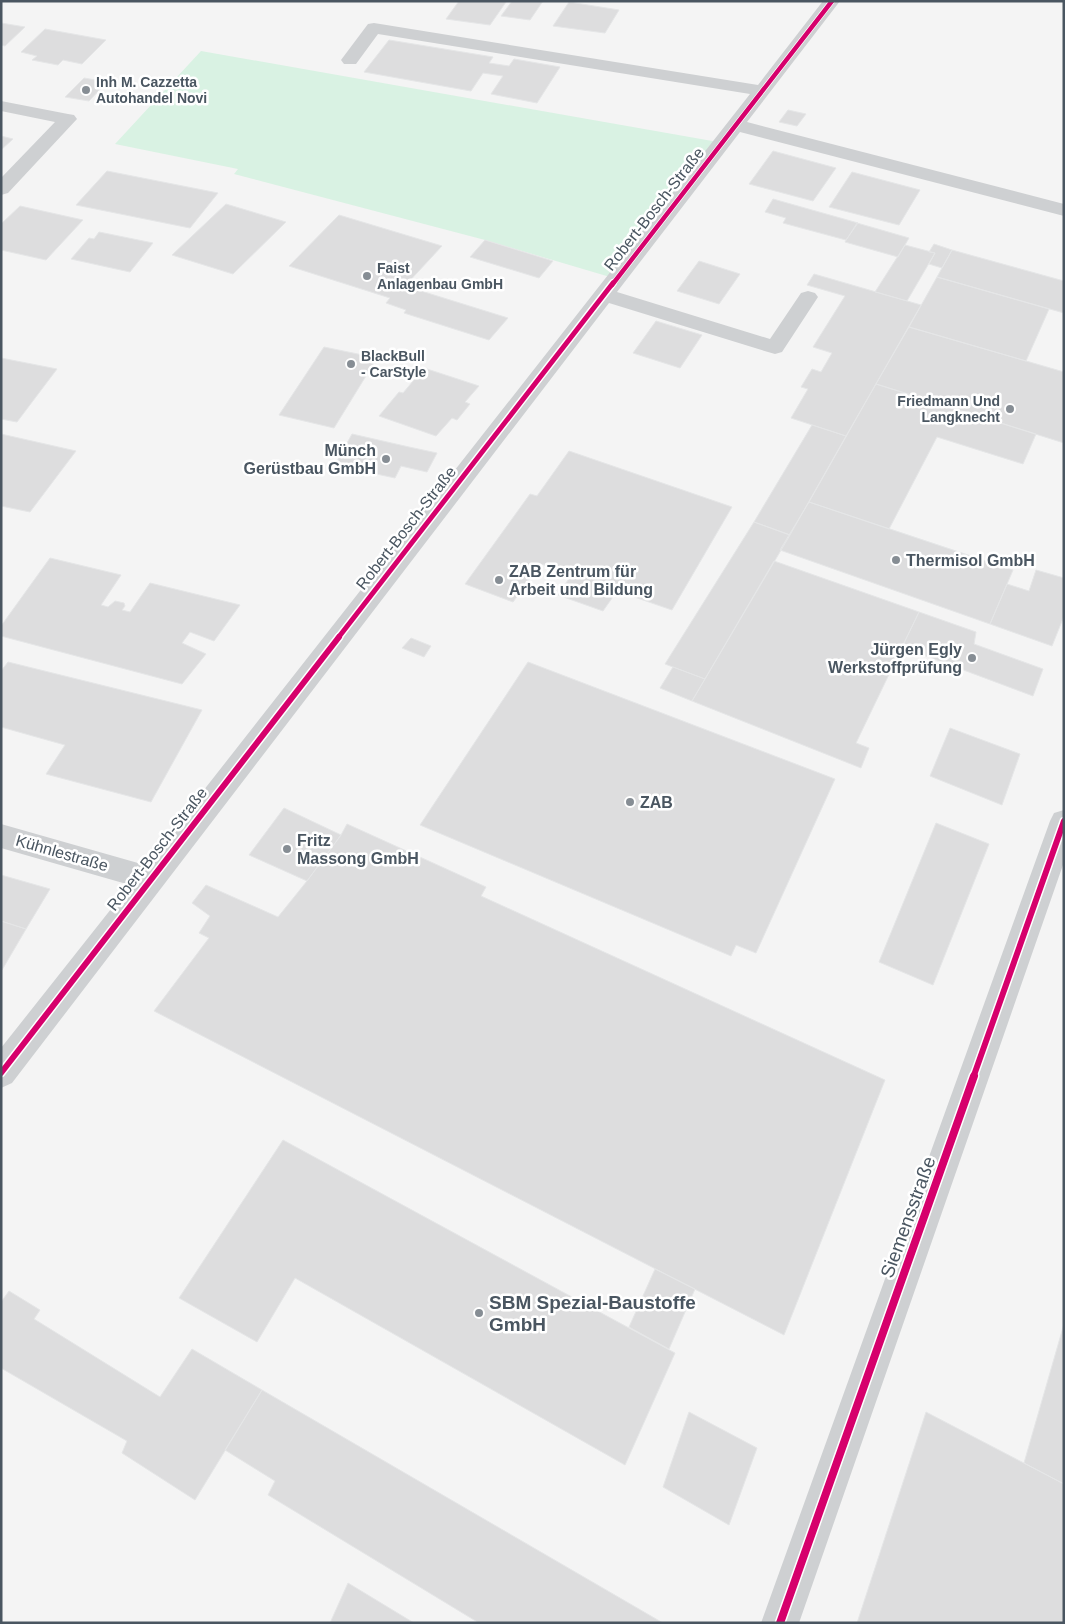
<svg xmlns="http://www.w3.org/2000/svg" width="1065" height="1624" viewBox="0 0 1065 1624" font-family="Arial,sans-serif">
	<rect width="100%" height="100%" fill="#f4f4f4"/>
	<path fill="#d9f2e3" d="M201 51 718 142 610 277 485 240 234 174 238 169 115 144Z"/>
	<path fill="#ddddde" stroke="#e5e6e7" d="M459 1H501L506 2 490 25 446 19Z
		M512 1H543L530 20 501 16Z
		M569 2 619 10 605 33 553 26Z
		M1 23 25 27 5 46 1 45Z
		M45 29 106 40 82 64 63 60 58 65 32 60 37 56 21 52Z
		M389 40 493 57 489 63 509 66 514 59 560 67 537 103 491 94 503 76 483 73 471 91 364 72Z
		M84 78 107 82 89 101 65 97Z
		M788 110 806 114 797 126 779 122Z
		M1 136 13 139 1 150Z
		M773 151 836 168 813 201 749 184Z
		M107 171 218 193 190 228 76 205Z
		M852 172 920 190 899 225 829 207Z
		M773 199 858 223 846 240 783 223 786 218 765 212Z
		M226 204 286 222 233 274 172 255Z
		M20 206 83 220 46 260 1 250V224Z
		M339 215 442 246 405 286 508 318 489 340 404 313 406 310 386 303 390 298 289 266Z
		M857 223 909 238 898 257 845 242Z
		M99 232 153 243 130 272 71 259 89 238 94 239Z
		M485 240 553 261 539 278 470 257Z
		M934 244 952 250 942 268 929 264 935 253 929 252Z
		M905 245 935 253 907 301 875 292Z
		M952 250 1064 281V313L937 277Z
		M699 261 740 274 719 304 677 291Z
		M814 274 921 305 846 436 791 418 808 389 801 387 812 369 821 372 832 353 813 347 845 296 807 285Z
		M937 277 1049 309 1026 361 909 327Z
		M656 321 702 335 680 368 633 353Z
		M909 327 1064 372V443L876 384Z
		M324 347 377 358 334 428 279 415Z
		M1 358 57 369 17 422 1 419Z
		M424 368 479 386 465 402 470 404 457 420 452 418 436 436 379 416 399 392 403 393Z
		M876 384 1036 434 1023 464 937 437 889 529 809 502Z
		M812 425 846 436 790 535 754 522Z
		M1 434 76 451 30 512 1 506Z
		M352 434 409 447 437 453 427 472 401 466 395 478 335 465Z
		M569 451 732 507 672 610 617 591 603 611 558 595 572 574 541 564 513 602 465 584 530 494 537 496Z
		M809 502 1013 570 990 624 780 550Z
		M754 522 790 535 705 679 665 664Z
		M50 558 121 575 101 605 108 607 115 601 124 603 125 606 122 610 130 612 150 583 240 605 214 641 190 632 182 643 206 654 182 684 1 636V626Z
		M774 561 919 612 856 743 869 748 861 768 692 701Z
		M1036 570 1064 578V616L1052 646 990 624 1007 584 1029 591Z
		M919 612 976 632 974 644 1043 669 1033 696 902 647Z
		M411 638 431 646 424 657 402 648Z
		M8 662 202 710 151 802 46 774 65 745 1 727V671Z
		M528 662 835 779 756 953 736 945 731 956 420 825Z
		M673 667 705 679 692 701 660 688Z
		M950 728 1020 754 1002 805 930 776Z
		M284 808 341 835 307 881 249 855Z
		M936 823 989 844 933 985 879 962Z
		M347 824 486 887 481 896 885 1080 784 1335 154 1011 209 938 199 933 210 916 192 903 206 885 278 917 307 881 341 835Z
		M1 875 50 889 26 929 1 921Z
		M1 921 26 929 2 970H1Z
		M283 1140 675 1353 625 1465 295 1278 257 1342 179 1298Z
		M655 1269 695 1289 669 1349 629 1327Z
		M9 1291 40 1310 34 1319 160 1397 192 1349 262 1390 195 1500 122 1453 127 1441 1 1368V1302Z
		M1064 1324V1484L1024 1463Z
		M262 1390 663 1623H479L268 1495 275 1481 225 1450Z
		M689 1412 757 1448 729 1525 663 1487Z
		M926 1412 1064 1484V1623H857Z
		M348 1583 414 1623H330Z"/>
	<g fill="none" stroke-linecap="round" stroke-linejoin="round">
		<path fill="#ced0d2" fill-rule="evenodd" d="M823 1H840L747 122 1064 204V216L740 132 617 292 770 339 801 293 808 291 815 293 818 297 782 352 775 354 768 352 609 303 12 1083 1 1088V1048L130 885 1 848V824L145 865 750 94 378 34 356 64H344L341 60 368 24 374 23 758 85Z
			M1 101 68 114 74 115 77 119 8 193 1 195V178L55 122 1 111Z
			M1064 810V862L799 1623H761L1050 821 1054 813Z"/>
		<g stroke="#fff" stroke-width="6">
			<path id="cycleway-far3" d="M612 285 832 1"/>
		</g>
		<g stroke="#fff" stroke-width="8">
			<path id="cycleway-far2" d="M338 638 613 283"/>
		</g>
		<g stroke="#fff" stroke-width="9">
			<path id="cycleway-far1" d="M1 1073 339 637
				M973 1078 1064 821"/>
		</g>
		<g stroke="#fff" stroke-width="11">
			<path id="cycleway" d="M780 1623 974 1076"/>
		</g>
		<use href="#cycleway-far3" stroke="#d6006c" stroke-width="4.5"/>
		<use href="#cycleway-far2" stroke="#d6006c" stroke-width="5"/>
		<use href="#cycleway-far1" stroke="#d6006c" stroke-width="6"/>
		<use href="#cycleway" stroke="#d6006c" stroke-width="8"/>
	</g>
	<g fill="#868d94" stroke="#fff" stroke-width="2">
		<circle cx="86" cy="90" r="5"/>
		<circle cx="367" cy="276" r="5"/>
		<circle cx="351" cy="364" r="5"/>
		<circle cx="1010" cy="409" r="5"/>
		<circle cx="386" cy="459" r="5"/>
		<circle cx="896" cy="560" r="5"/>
		<circle cx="499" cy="580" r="5"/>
		<circle cx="972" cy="658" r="5"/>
		<circle cx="630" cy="802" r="5"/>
		<circle cx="287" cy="849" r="5"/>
		<circle cx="479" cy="1313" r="5"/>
	</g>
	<g text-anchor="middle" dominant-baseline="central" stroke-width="5" stroke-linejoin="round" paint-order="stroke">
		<g font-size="14" font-weight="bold" fill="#4a5661" stroke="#fff" text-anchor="start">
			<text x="96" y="82">Inh M. Cazzetta<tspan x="96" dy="16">Autohandel Novi</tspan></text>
			<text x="377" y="268">Faist<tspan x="377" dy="16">Anlagenbau GmbH</tspan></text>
			<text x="361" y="356">BlackBull<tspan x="361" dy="16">- CarStyle</tspan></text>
			<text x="1000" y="401" text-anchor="end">Friedmann Und<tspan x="1000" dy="16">Langknecht</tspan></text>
		</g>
		<g font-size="16" fill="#4a5661" stroke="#fff">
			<text transform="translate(654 209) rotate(-52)">Robert-Bosch-Straße</text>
			<text transform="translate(406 528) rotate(-52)">Robert-Bosch-Straße</text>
			<text transform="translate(157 849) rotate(-52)">Robert-Bosch-Straße</text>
			<text transform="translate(62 853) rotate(16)">Kühnlestraße</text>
		</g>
		<g font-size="16" font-weight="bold" fill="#4a5661" stroke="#fff" text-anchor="start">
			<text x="376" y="450" text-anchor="end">Münch<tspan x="376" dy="18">Gerüstbau GmbH</tspan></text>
			<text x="906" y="560">Thermisol GmbH</text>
			<text x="509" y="571">ZAB Zentrum für<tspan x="509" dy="18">Arbeit und Bildung</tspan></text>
			<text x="962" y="649" text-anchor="end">Jürgen Egly<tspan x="962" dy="18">Werkstoffprüfung</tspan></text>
			<text x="640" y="802">ZAB</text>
			<text x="297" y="840">Fritz<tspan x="297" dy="18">Massong GmbH</tspan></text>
		</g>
		<g font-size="19" fill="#4a5661" stroke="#fff">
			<text transform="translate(908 1217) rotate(-70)">Siemensstraße</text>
		</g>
		<g font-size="19" font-weight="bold" fill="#4a5661" stroke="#fff" text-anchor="start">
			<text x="489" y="1302">SBM Spezial-Baustoffe<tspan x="489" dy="22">GmbH</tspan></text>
		</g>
	</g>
	<rect width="1065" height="1624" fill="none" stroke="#4a5661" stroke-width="5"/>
</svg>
